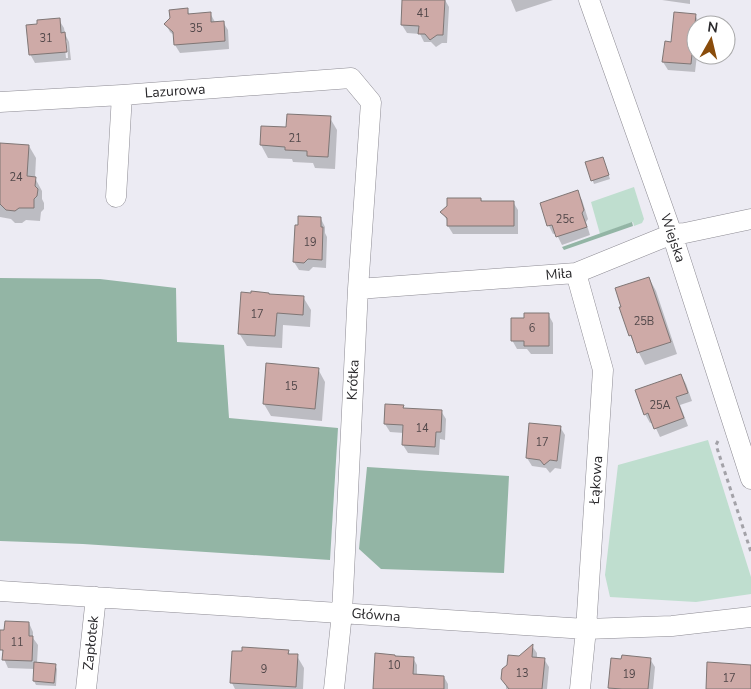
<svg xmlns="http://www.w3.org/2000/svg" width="751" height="689" viewBox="0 0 751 689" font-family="'Nunito Sans',sans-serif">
	<rect width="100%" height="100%" fill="#ecebf3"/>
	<path fill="#bfdecf" d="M634 187 644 219 642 223 634 226 633 222 600 234 591 202Z
		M708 440 751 577V594L696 602 610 597 605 575 618 465Z"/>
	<path fill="#93b5a5" d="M632 222 633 226 564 250 562 247Z
		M0 278 100 279 176 288 177 342 224 345 229 418 338 428 330 560 83 544 0 541Z
		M367 467 509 476 504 573 381 569 359 549Z"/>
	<path fill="#0003" fill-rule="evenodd" d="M418 0H445L449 7 447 43H442L436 47 431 42H424L420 34 407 33 402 25Z
		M511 0H553L516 12Z
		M662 0H690V4Z
		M187 10 190 15 210 13 215 22H223L228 30 229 49 180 53 175 45V36L170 32 166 24Z
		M695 15 700 24V25H696V55H697L695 72 668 70 663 62 672 43Z
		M59 20 64 28 65 34 69 42 71 60 35 63 30 54ZM64 38 67 41 68 58H66Z
		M330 118 337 130 335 169 315 168 313 163 293 162 292 159 268 158 261 145 262 127 287 129Z
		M29 146 36 158 35 178 42 191V199L44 203V209L41 212 40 221 26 220 22 223H15L11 219 0 217V170Z
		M603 158 610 179 594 184 586 163Z
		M577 192 582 200 588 219 586 222 590 235 562 245 556 233 553 234 549 226Z
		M481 199 483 203 513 202 518 210V234H453L448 226V222L442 212Z
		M321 219 325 227V233L327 237 326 268 313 267 309 271 299 270 294 262Z
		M649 278 656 291 677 354 645 365 630 335Z
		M303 297 311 310 310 327 283 325 282 348 247 346 239 333Z
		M548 314 553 323V354H531L527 349H517L512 340 526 319Z
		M318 369 325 382 322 421 271 416 264 404Z
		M681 375 686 384 692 401 680 405 688 426 660 437 653 422 650 423 645 414 637 391Z
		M403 406 404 409 441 411 446 419 445 440 440 439 439 455 408 453 403 445 404 433 390 432 385 424Z
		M560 427 565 435 561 469 555 468 550 473 546 468 532 466 527 458Z
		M29 623 33 632V638L38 645 37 663 55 665 57 669 56 686 36 685 34 681 35 669 8 668 4 659 3 652 0 647V635Z
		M532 646 537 653V658L544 659 549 667 547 689H506V685L519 657Z
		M288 651 290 655 297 656 304 668 303 689H235L232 683Z
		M395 657 413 658 417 665V676L444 677 448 684V689H374Z
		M650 659 655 667 653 689H609L612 660 622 661Z"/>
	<path fill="#ceaaa7" stroke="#7f7675" d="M402 0H445L443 35H437L430 40 425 34H418L419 26 401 25Z
		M188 8V14L211 12V22L224 21 225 41 174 45 173 32 164 24 170 18 169 10Z
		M674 12 696 14 691 64 662 62 665 41 671 42Z
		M60 18 61 33 65 32 67 52 29 55 26 25 37 24V20Z
		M287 114 331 116 328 157 307 156V151L285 150V147L260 145 261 126 286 127Z
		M0 143 29 145 27 176 36 177 35 186 38 189 37 196 34 199V208H19L15 211 6 210 0 204Z
		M603 157 609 175 591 181 585 162Z
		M578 190 584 210 582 213 587 227 556 237 552 225 547 226 540 203Z
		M447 198H481V201H514V226H447V218L440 212 447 206Z
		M298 216 321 217V227H323L322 260 308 259 304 263 293 262 295 225H298Z
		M649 277 671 342 637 353 631 335 629 336 619 307H621L615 288Z
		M251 291 269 293V294L304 296 303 315 277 313 275 336 238 334 241 292 251 293Z
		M524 313H549V346H524V341H511V318H524Z
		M266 363 319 368 315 409 263 404Z
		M681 374 688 393 676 397 684 418 654 429 648 413 644 415 635 390Z
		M385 404 404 405 403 408 442 410 441 432H436L435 447 402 445 403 425 384 424Z
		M529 423 561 426 557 461 550 460 544 465 540 460 526 458Z
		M5 621 29 622V636H33L32 661 2 660 3 650H0V630H4Z
		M533 644 532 657 545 658 542 689H509L501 679 502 669 507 665 508 655 519 656Z
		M242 647 289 650 288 654H298L296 687 230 683 232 651H242Z
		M375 653 395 655V656L414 657 413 674 444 676V689H373Z
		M622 655 651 658 648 689H622L608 688 611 658 621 659Z
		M34 662 56 664 54 683 33 681Z
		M707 662 751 665V689H706Z"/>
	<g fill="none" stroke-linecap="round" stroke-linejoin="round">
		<g stroke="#8d8b93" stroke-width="21">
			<path id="minor" d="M589 0 672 234 751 479
				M0 102 122 95 351 78 371 102 358 289 342 613 334 689
				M116 197 122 95
				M576 273 603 370 586 629 580 689
				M358 289 576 273 672 234 685 233 751 219
				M0 591 586 629 672 626 751 617
				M86 689 96 597"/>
		</g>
		<path stroke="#a3a2a8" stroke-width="3" stroke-dasharray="4 4" stroke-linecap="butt" d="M718 441 716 445 751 552"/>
		<use href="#minor" stroke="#fff" stroke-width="20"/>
	</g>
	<g text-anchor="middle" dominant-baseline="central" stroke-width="4" stroke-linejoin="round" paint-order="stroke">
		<g font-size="11" fill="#52484a">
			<text x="423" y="13">41</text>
			<text x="196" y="28">35</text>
			<text x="46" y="38">31</text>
			<text x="295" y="138">21</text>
			<text x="16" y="177">24</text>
			<text x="565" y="219">25c</text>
			<text x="310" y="242">19</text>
			<text x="257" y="314">17</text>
			<text x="644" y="321">25B</text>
			<text x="532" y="328">6</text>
			<text x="291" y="386">15</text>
			<text x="660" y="405">25A</text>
			<text x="422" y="428">14</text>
			<text x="542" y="442">17</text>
			<text x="17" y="642">11</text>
			<text x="394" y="665">10</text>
			<text x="264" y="669">9</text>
			<text x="522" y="673">13</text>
			<text x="629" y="674">19</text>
			<text x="729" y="678">17</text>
		</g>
		<g font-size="14" fill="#29282b" stroke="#fff">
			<text transform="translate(175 91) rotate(-4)">Lazurowa</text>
			<text transform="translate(673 238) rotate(71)">Wiejska</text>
			<text transform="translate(559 274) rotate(-5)">Miła</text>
			<text transform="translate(353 380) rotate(-87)">Krótka</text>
			<text transform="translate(596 480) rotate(-86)">Łąkowa</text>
			<text transform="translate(376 615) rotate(4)">Główna</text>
			<text transform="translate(91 643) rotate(-84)">Zapłotek</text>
		</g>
	</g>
	<g transform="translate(711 40) rotate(8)"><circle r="24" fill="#ffffff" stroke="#a9a9aa"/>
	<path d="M0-4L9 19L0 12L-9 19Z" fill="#894c0b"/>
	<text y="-8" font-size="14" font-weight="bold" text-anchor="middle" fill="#29282b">N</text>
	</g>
</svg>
